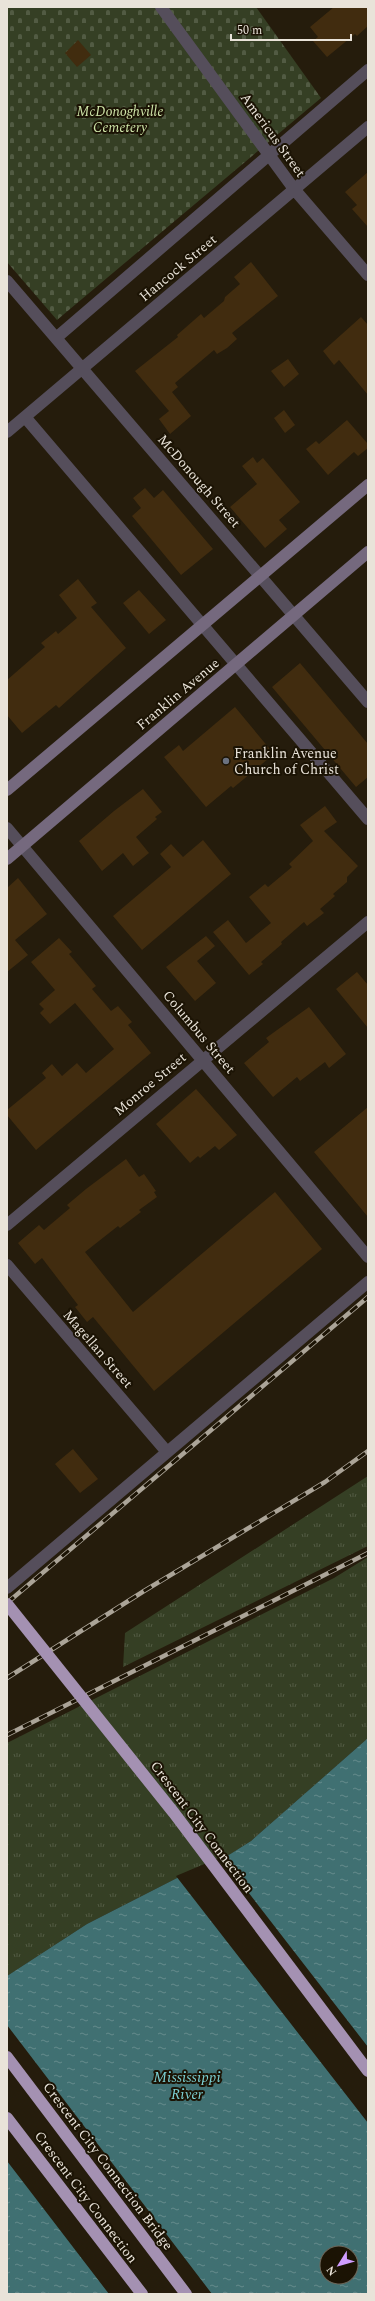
<svg xmlns="http://www.w3.org/2000/svg" width="375" height="2301" viewBox="0 0 375 2301" font-family="Spectral,serif">
	<defs>
		<pattern id="grass-tufts" width="24" height="20" patternUnits="userSpaceOnUse"><rect width="24" height="20" fill="#353f24"/><path d="M3 7l-1-3M5 7V3M7 7l1-3M15 17l-1-3M17 17v-4M19 17l1-3" fill="none" stroke="#525b43"/></pattern>
		<pattern id="cemetery-stones" width="16" height="16" patternUnits="userSpaceOnUse"><rect width="16" height="16" fill="#353f24"/><path d="M2 7V4a2 2 0 0 1 4 0v3zM10 15v-3a2 2 0 0 1 4 0v3z" fill="#525b43"/></pattern>
		<pattern id="water-ripples" width="26" height="14" patternUnits="userSpaceOnUse"><rect width="26" height="14" fill="#407072"/><path d="M2 4q2-2 4 0t4 0M15 11q2-2 4 0t4 0" fill="none" stroke="#658b8c"/></pattern>
	</defs>
	<rect width="100%" height="100%" fill="#251c0c"/>
	<path fill="url(#grass-tufts)" d="M368 1476V1546L123 1667 125 1633Z
		M368 1557V1738L251 1841 224 1858 179 1877 87 1924 7 1976V1743L334 1578Z"/>
	<path fill="url(#cemetery-stones)" d="M7 7H256L321 98 57 320 7 262Z"/>
	<path fill="url(#water-ripples)" fill-rule="evenodd" d="M368 1738V2294H7V1976L87 1924 179 1877 224 1858 251 1841ZM327 2253H351V2277H327Z"/>
	<path fill="#251c0c" d="M221 1857 368 2047V2123L176 1876Z
		M7 2025 212 2294H109L7 2161Z"/>
	<path fill="#412c0f" d="M334 7H368V26L357 36 355 34 327 57 313 41 318 37 310 27Z
		M78 40 91 55 77 67 65 53Z
		M368 172V227L352 209 357 205 345 192Z
		M251 262 278 296 232 333 237 339 227 348 217 354 214 350 175 383 178 387 172 392 191 416 170 434 159 419 169 411 135 371 178 337 177 335 201 314 204 318 224 301 225 297 240 284 234 277Z
		M361 317 368 325V395L339 360 334 365 323 351Z
		M288 359 299 374 284 387 271 371Z
		M284 410 295 425 285 433 274 418Z
		M347 420 368 444V448L358 456 354 452 328 475 306 449 316 441 319 444Z
		M253 457 257 463 263 458 300 502 279 520 287 529 265 548 230 507 257 484 242 466Z
		M145 488 154 498 163 490 213 549 181 575 132 516 141 508 133 498Z
		M78 579 97 603 91 607 126 648 59 708 56 705 22 733 7 715V680L45 647 41 643 56 631 58 634 77 618 59 595Z
		M139 590 166 620 149 634 123 603Z
		M300 663 368 744V777L356 787 272 687Z
		M235 707 274 754 233 788 231 786 206 807 164 757 179 745 183 751Z
		M143 789 162 812 155 817 157 819 136 837 149 853 133 866 123 853 102 871 79 841 114 811Z
		M325 806 337 822 324 831 358 866 347 877V882L333 894 335 896 320 909 324 913 307 926 304 922 281 942 282 944 261 962 263 964 249 975 213 932 228 920 246 943 271 923 249 897 265 884 268 887 292 867 289 864 313 841 300 825Z
		M203 840 231 874 142 950 113 916 171 867 160 854 171 844 183 857Z
		M18 878 47 914 15 940 28 955 7 972V888Z
		M206 936 215 946 197 961 216 983 195 1001 166 967Z
		M59 938 72 952 69 954 96 986 92 989 111 1011 118 1006 132 1022 128 1025 151 1053 36 1150 7 1115V1110L46 1078 42 1073 52 1064 62 1076 77 1063 86 1073 114 1049 75 1003 50 1024 40 1013 44 1009 39 1004 55 990 31 962Z
		M357 972 368 985V1028L336 989Z
		M309 1007 346 1054 329 1068 325 1062 300 1081 297 1077 273 1097 244 1063 269 1042 266 1038Z
		M196 1089 237 1135 219 1150 215 1146 200 1158 198 1156 190 1163 156 1124Z
		M368 1107V1217L314 1152Z
		M126 1159 139 1177 144 1174 156 1191 154 1192 157 1197 139 1210 141 1212 120 1228 118 1226 85 1252 133 1312 275 1192 322 1249 154 1391 93 1317 87 1322 75 1307 78 1305 42 1258 35 1264 18 1243 39 1225 44 1230 70 1208 67 1205 86 1189Z
		M73 1449 98 1479 80 1493 55 1464Z"/>
	<g fill="none" stroke-linecap="round" stroke-linejoin="round">
		<path stroke="#554e5b" stroke-width="12" d="M161 7 294 189 368 275
			M7 281 368 702
			M56 338 368 70
			M25 417 368 819
			M7 432 368 127
			M7 828 368 1257
			M7 1225 368 922
			M7 1265 167 1452
			M7 1588 368 1282"/>
		<path stroke="#75697e" stroke-width="12" d="M7 790 368 485
			M7 859 368 552"/>
		<path stroke="#a491b2" stroke-width="12" d="M7 2057 186 2294
			M7 2118 142 2294"/>
		<g stroke="#aba498" stroke-width="4.5">
			<path id="rail" d="M7 1603 368 1297
				M7 1678 144 1591 325 1482 368 1451
				M7 1735 368 1553"/>
		</g>
		<use href="#rail" stroke="#1b1304" stroke-width="3" stroke-dasharray="9" stroke-linecap="butt"/>
		<path stroke="#a491b2" stroke-width="12" d="M7 1604 174 1813 368 2071"/>
	</g>
	<circle fill="#6b7280" stroke="#1b1304" stroke-width="1.5" cx="226" cy="761" r="4"/>
	<g text-anchor="middle" dominant-baseline="central" stroke-width="4" stroke-linejoin="round" paint-order="stroke">
		<g font-size="14" font-style="italic" fill="#cee4a8" stroke="#1b1304">
			<text x="120" y="111">McDonoghville<tspan x="120" dy="16">Cemetery</tspan></text>
		</g>
		<g font-size="14" fill="#e9e3d9" stroke="#1b1304">
			<text transform="translate(273 135) rotate(54)">Americus Street</text>
			<text transform="translate(178 268) rotate(-40)">Hancock Street</text>
			<text transform="translate(199 481) rotate(49)">McDonough Street</text>
			<text transform="translate(178 694) rotate(-40)">Franklin Avenue</text>
			<text transform="translate(199 1032) rotate(50)">Columbus Street</text>
			<text transform="translate(150 1084) rotate(-40)">Monroe Street</text>
			<text transform="translate(98 1349) rotate(49)">Magellan Street</text>
			<text transform="translate(202 1827) rotate(53)">Crescent City Connection</text>
			<text transform="translate(108 2166) rotate(53)">Crescent City Connection Bridge</text>
			<text transform="translate(86 2197) rotate(53)">Crescent City Connection</text>
		</g>
		<g font-size="14" fill="#e9e3d9" stroke="#1b1304" text-anchor="start">
			<text x="234" y="753">Franklin Avenue<tspan x="234" dy="16">Church of Christ</tspan></text>
		</g>
		<g font-size="15" font-style="italic" fill="#7cd1d4" stroke="#1b1304">
			<text x="187" y="2077">Mississippi<tspan x="187" dy="17">River</tspan></text>
		</g>
	</g>
	<rect width="375" height="2301" fill="none" stroke="#e9e3d9" stroke-width="16"/>
	<g transform="translate(339 2265) rotate(233)"><circle r="19" fill="#1b1304" stroke="#6d6659"/>
	<path d="M0-3L7 15L0 10L-7 15Z" fill="#d09dff"/>
	<text y="-6" font-size="11" font-weight="bold" text-anchor="middle" fill="#e9e3d9">N</text>
	</g>
	<path d="M231 34v6h120v-6" fill="none" stroke="#e9e3d9" stroke-width="2"/>
	<text x="237" y="34" font-size="12" fill="#e9e3d9" stroke="#1b1304" stroke-width="3" paint-order="stroke">50 m</text>
</svg>
